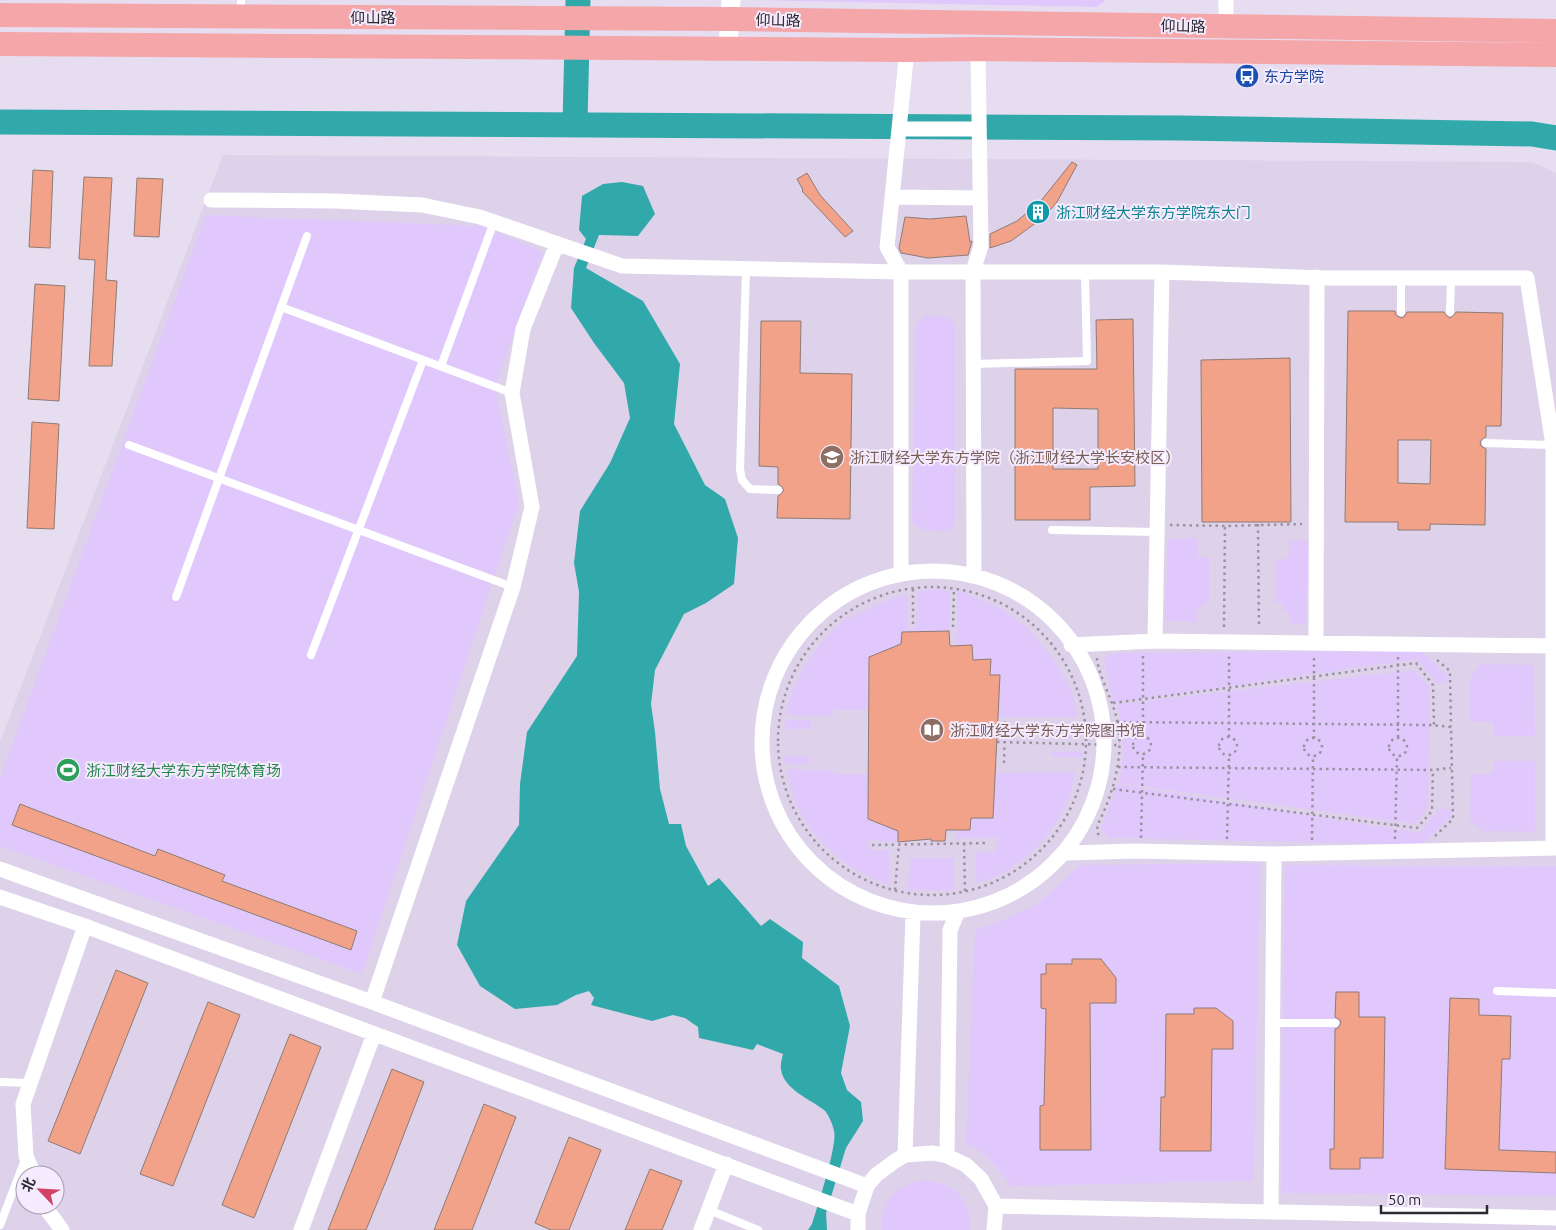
<svg xmlns="http://www.w3.org/2000/svg" width="1556" height="1230" viewBox="0 0 1556 1230" font-family="Ubuntu,'Noto Sans SC',sans-serif">
	<rect width="100%" height="100%" fill="#e6def0"/>
	<path fill="#ddd2ea" fill-rule="evenodd" d="M223 155 1532 162 1556 173V1230H0V742ZM25 1175H55V1205H25Z"/>
	<path fill="#e0c8fc" d="M751 0H1106L1097 7Z
		M206 215 482 226 543 252 495 386 519 503 362 974 0 846V778Z
		M925 315 949 317 955 324V521L952 529 947 531H933L918 528 912 522 916 326Z
		M1197 538V556L1209 558V602H1203L1201 608H1197L1196 622 1165 621 1168 539Z
		M1290 540H1308L1306 624H1292L1289 621 1288 611 1283 610V604L1275 602 1276 560 1288 558Z
		M935 589 949 591V631L929 632 919 639V631L903 632 901 644 869 657 867 710H833L834 716 787 715C790 684 816 644 840 623 845 619 852 617 858 614 874 606 889 598 908 594V629H916L917 592Z
		M958 590 1000 608 1028 628 1052 658 1071 690 1078 717H998L1000 676 990 675 991 659 973 660 972 645 956 646Z
		M1422 651 1447 676 1449 681 1437 684 1417 659 1113 703 1104 659 1113 653Z
		M1481 664 1534 665 1535 736H1494V722H1470V678Z
		M1414 670 1430 688 1428 808 1415 824 1118 783C1126 762 1123 726 1117 704Z
		M786 720H811V729H784Z
		M1052 732H1082V737L1052 738Z
		M1083 751V757H1052V752Z
		M783 756H810V764H786Z
		M1494 761H1535V832L1482 831 1470 820 1471 774H1493Z
		M787 769 833 770V774H868V819L898 831V842L868 840 869 850H889V885C845 869 810 840 793 796 790 788 789 778 787 769Z
		M1076 772C1073 782 1071 792 1067 802 1051 840 1016 873 976 883V853L994 852 999 837 956 839 957 829 970 830 971 818H993L995 773Z
		M1117 784 1419 833 1440 808 1452 811 1450 817 1422 845 1110 838 1101 829Z
		M910 858H954L953 890H908Z
		M1260 863 1254 1181 1011 1186C998 1167 987 1154 966 1143L975 930 991 925 1036 905 1081 865Z
		M1285 865 1556 866V1196L1281 1193Z
		M923 1180C953 1183 972 1197 970 1230H882C880 1200 896 1186 923 1180Z"/>
	<path fill="#31a9aa" d="M622 182 643 186 655 214 638 236 599 235 586 268 643 301 680 364 674 424 705 485 725 499 738 538 734 584 706 603 684 614 655 670 651 704 655 732 660 789 669 824H681L686 846 708 886 719 878 761 926 770 919 803 942 802 958 839 986 850 1026 841 1073 847 1090 861 1102 863 1121 846 1148 826 1213 827 1230H808L812 1224C817 1208 838 1143 834 1131 833 1125 828 1113 824 1110 810 1099 783 1089 781 1069 780 1065 782 1058 783 1054L757 1044 753 1050 699 1038 698 1027 685 1018 673 1015 652 1021 591 1005 594 998 589 991 576 995 557 1005 515 1009 480 986 457 945 466 901 519 825 520 784 527 732 577 656 579 592 574 563 580 511 610 463 630 418 624 383 594 343 571 308 574 268 586 239 579 230 582 196 603 184Z"/>
	<g fill="none" stroke-linecap="round" stroke-linejoin="round">
		<path stroke="#31a9aa" stroke-width="25" d="M0 122 1181 128 1532 134 1556 138
			M575 124 578 0"/>
	</g>
	<path fill="#f1a289" stroke="#8f7b75" fill-rule="evenodd" d="M1072 162 1077 165 1057 202 1044 217 1011 241 990 248V234L1017 221 1040 202Z
		M33 170 53 171 50 248 29 247Z
		M807 173 820 195 853 231 845 237 802 191 803 190 797 179Z
		M84 177 112 178 106 280 117 281 112 366H89L95 260 79 259Z
		M137 178 163 179 159 237 134 236Z
		M966 216 970 242 972 241 968 255 928 258 901 253 899 248 905 217 930 219Z
		M35 284 65 286 59 401 28 399Z
		M1348 311H1395L1396 315 1401 318 1404 317 1407 312H1444L1447 316 1450 318 1454 315 1456 312 1503 313 1501 426H1486V437L1483 438 1480 442 1481 446 1486 449 1485 525 1430 524V530H1398V522H1345ZM1398 440H1431L1430 484 1398 483Z
		M1133 319 1135 486 1090 487V520H1015V369H1097L1096 320ZM1053 408 1098 409V469H1053Z
		M761 321H801L800 373 852 374 850 519 777 518 778 496 782 493 784 490 781 486 778 484V467L759 466Z
		M1290 358 1291 522H1202L1201 360Z
		M32 422 59 424 54 529 27 528Z
		M949 631 950 646 972 645 973 660 991 659 990 675H1000L993 818H971L970 830H946L945 841H931V839L898 842V831L868 819 869 657 901 644 902 632Z
		M20 804 155 856 158 849 225 875 222 881 357 931 351 950 12 825Z
		M1072 959H1101L1116 978V1003H1090L1091 1150H1040V1106L1044 1105 1046 1009 1041 1008V974H1046V964H1072Z
		M116 970 148 983 80 1154 48 1141Z
		M1336 992H1359V1017H1385L1383 1158H1360V1169H1330V1149H1334L1335 1029 1338 1028 1341 1023 1340 1020 1335 1017Z
		M1450 998 1479 999V1015L1511 1016 1510 1059H1502L1499 1150 1556 1152V1173L1445 1169Z
		M208 1002 240 1015 173 1186 140 1174Z
		M1194 1008H1216L1233 1021V1049H1212L1211 1151H1160L1161 1097H1165L1166 1014H1194Z
		M290 1034 321 1047 254 1218 222 1205Z
		M392 1069 424 1082 388 1176 366 1230H328Z
		M484 1104 516 1117 472 1230H434Z
		M569 1137 601 1150 569 1230H551L535 1223Z
		M650 1169 682 1181 662 1230H625Z"/>
	<g fill="none" stroke-linecap="round" stroke-linejoin="round">
		<path stroke="#9993a1" stroke-width="2.5" stroke-dasharray="2.5 4" stroke-linecap="butt" d="M1258 524 1259 628
			M1170 525 1225 526 1302 524
			M778 741a154 154 0 1 1 308 0a154 154 0 1 1-308 0Z
			M913 589V627
			M953 627 954 589
			M1224 627 1225 526
			M1143 656V737
			M1398 657V738
			M1097 658C1097 670 1110 696 1114 709 1127 747 1115 790 1098 824L1097 830 1099 837
			M1314 658V739
			M1437 660 1450 671 1451 727
			M1113 703 1416 663 1433 685 1434 725
			M1117 722 1431 725 1451 727 1453 819 1434 837
			M1133 745a9 9 0 1 1 18 0a9 9 0 1 1-18 0Z
			M1229 737V656
			M1219 746a9 9 0 1 1 18 0a9 9 0 1 1-18 0Z
			M1304 747a9 9 0 1 1 18 0a9 9 0 1 1-18 0Z
			M1389 747a9 9 0 1 1 18 0a9 9 0 1 1-18 0Z
			M997 742 1118 745
			M1004 763 1005 720
			M1118 767 1430 770 1451 768
			M1113 789 1417 828 1432 811 1433 770
			M1141 838 1143 754
			M1227 839 1229 755
			M1395 839 1397 756
			M1312 840 1313 756
			M964 843 965 892
			M872 845 989 843
			M895 890 899 844"/>
		<path stroke="#fff" stroke-width="8" d="M241 14V0
			M746 269 740 469 742 480 750 489 778 490
			M1401 278V312
			M281 307 512 393
			M1450 312 1451 278
			M974 364 1087 361 1085 272
			M441 366 491 230
			M1486 443 1553 445
			M129 445 513 587
			M1052 530 1157 532
			M176 597 307 236
			M311 655 423 360
			M1497 991 1556 993
			M1272 1023H1335
			M0 1082 30 1083
			M709 1210 758 1230
			M0 1225 26 1157"/>
		<path stroke="#fff" stroke-width="15" d="M1226 0V27
			M899 129H979
			M892 197 980 198
			M211 200 335 201 422 205 480 217 622 266 901 272H1162L1324 278H1527L1553 445V847L1556 848
			M901 569V272L887 247 907 50
			M762 742a171 171 0 1 1 342 0a171 171 0 1 1-342 0Z
			M974 573 973 271 981 246 978 49
			M1155 641 1162 272
			M1316 643 1317 277
			M1071 645 1155 641 1554 646
			M1067 853 1136 851 1274 854 1556 848
			M0 869 372 1002 867 1186
			M0 897 85 926
			M372 1002 513 587 532 507 512 393 523 329 557 244
			M905 1155 913 915
			M947 1156 950 930 957 914
			M34 1175 26 1156 23 1104 85 926 858 1214
			M45 1205 48 1211 62 1230
			M996 1206 1556 1218
			M1271 1212 1274 854
			M301 1230 374 1034
			M701 1230 726 1164
			M858 1230V1214L867 1186 876 1175 895 1161 905 1155 933 1153 947 1156 966 1165 981 1179 996 1206 994 1230"/>
		<path stroke="#fff" stroke-width="19" d="M728 48 731 0"/>
		<path stroke="#f4a6a9" stroke-width="24" d="M0 15 730 19 1556 31
			M0 44 907 50 978 49 1556 55"/>
	</g>
	<defs>
		<g id="bus-disc" transform="scale(1.25)"><circle r="9.5" fill="#1a4fb4" stroke="#f4ebfe"/><path d="M-5-6H5V4H4V6H2V4H-2V6H-4V4H-5ZM-3.5-4V0h7V-4ZM-3.5 1.2v1.5H-2V1.2ZM2 1.2v1.5H3.5V1.2Z" fill="#fff"/></g>
		<g id="building-disc" transform="scale(1.25)"><circle r="9.5" fill="#0f9aa8" stroke="#f4ebfe"/><path d="M-4-6H4V6H1V3H-1V6H-4ZM-2.5-4.3h1.7v1.8h-1.7ZM.8-4.3h1.7v1.8H.8ZM-2.5-1h1.7V.8h-1.7ZM.8-1h1.7V.8H.8Z" fill="#fff"/></g>
		<g id="university-disc" transform="scale(1.25)"><circle r="9.5" fill="#8d6e63" stroke="#f4ebfe"/><path d="M0-5L7-2L0 1L-7-2ZM-4 1L0 2.5L4 1V4Q0 6-4 4Z" fill="#fff"/></g>
		<g id="library-disc" transform="scale(1.25)"><circle r="9.5" fill="#8d6e63" stroke="#f4ebfe"/><path d="M-6-4Q-3-5.5-.7-3.5V5Q-3 3-6 4ZM6-4Q3-5.5 .7-3.5V5Q3 3 6 4Z" fill="#fff"/></g>
		<g id="stadium-disc" transform="scale(1.25)"><circle r="9.5" fill="#2e9e5b" stroke="#f4ebfe"/><path d="M0-5a6.5 5 0 1 0 0 10a6.5 5 0 1 0 0-10ZM-3.5-1.8h7v3.6h-7Z" fill="#fff"/></g>
	</defs>
	<g fill-rule="evenodd">
		<use href="#bus-disc" x="1247" y="76"/>
		<use href="#building-disc" x="1038" y="212"/>
		<use href="#university-disc" x="832" y="457"/>
		<use href="#library-disc" x="932" y="730"/>
		<use href="#stadium-disc" x="68" y="770"/>
	</g>
	<g text-anchor="middle" dominant-baseline="central" stroke-width="4" stroke-linejoin="round" paint-order="stroke">
		<g font-size="15" fill="#2c2930" stroke="#f4ebfe">
			<text x="373" y="17">仰山路</text>
			<text transform="translate(778 20) rotate(1)">仰山路</text>
			<text transform="translate(1183 26) rotate(1)">仰山路</text>
		</g>
		<g font-size="15" fill="#164399" stroke="#f4ebfe" text-anchor="start">
			<text x="1264" y="76">东方学院</text>
		</g>
		<g font-size="15" fill="#0d838f" stroke="#f4ebfe" text-anchor="start">
			<text x="1056" y="212">浙江财经大学东方学院东大门</text>
		</g>
		<g font-size="15" fill="#785e54" stroke="#f4ebfe" text-anchor="start">
			<text x="850" y="457">浙江财经大学东方学院（浙江财经大学长安校区）</text>
			<text x="950" y="730">浙江财经大学东方学院图书馆</text>
		</g>
		<g font-size="15" fill="#27864d" stroke="#f4ebfe" text-anchor="start">
			<text x="86" y="770">浙江财经大学东方学院体育场</text>
		</g>
	</g>
	<g transform="translate(40 1190) rotate(295)"><circle r="24" fill="#f4ebfe" stroke="#a49dac"/>
	<path d="M0-4L9 19L0 12L-9 19Z" fill="#d24264"/>
	<text y="-8" font-size="14" font-weight="bold" text-anchor="middle" fill="#2c2930">北</text>
	</g>
	<path d="M1381 1205v8h106v-8" fill="none" stroke="#2c2930" stroke-width="2.5"/>
	<text x="1388" y="1205" font-size="15" fill="#2c2930" stroke="#f4ebfe" stroke-width="4" paint-order="stroke">50 m</text>
</svg>
